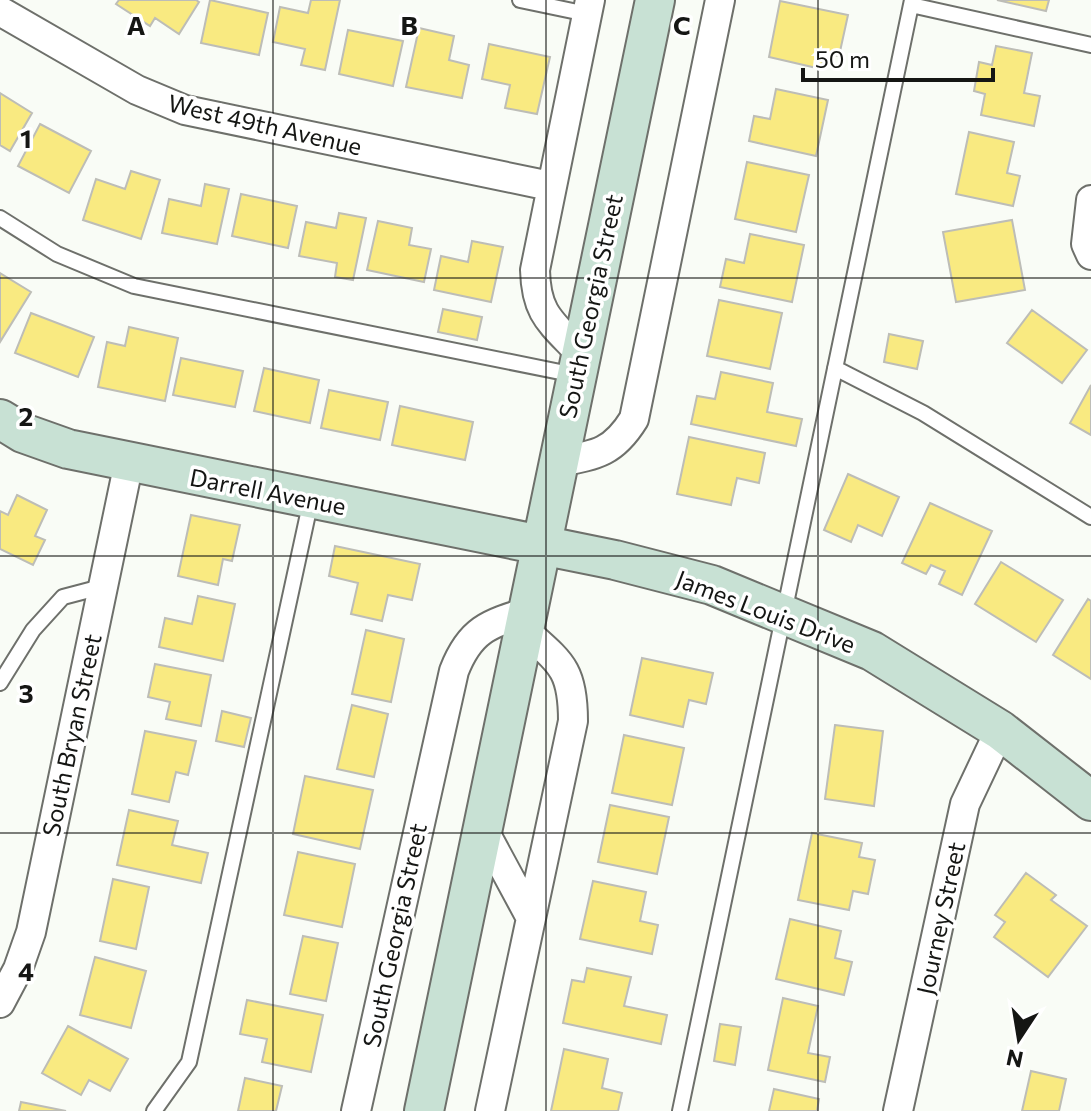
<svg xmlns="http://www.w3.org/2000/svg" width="1091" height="1111" viewBox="0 0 1091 1111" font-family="Commissioner,sans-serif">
	<rect width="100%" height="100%" fill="#f9fcf6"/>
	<path fill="#f9ea81" stroke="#bdbdb7" stroke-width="2" d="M119 0H196L199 2 179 34 155 18 150 26 116 4Z
		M210 0 268 13 259 55 201 43Z
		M311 0H340L325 70 301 65 305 49 273 42 280 7 308 13Z
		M997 0H1049L1046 11Z
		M780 1 848 15 839 56 825 53 821 69 769 57Z
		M419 28 454 36 449 60 469 65 462 98 406 87Z
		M348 30 403 41 393 86 339 74Z
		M489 44 550 57 537 114 505 108 510 85 482 79Z
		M996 46 1032 53 1024 93 1040 96 1034 126 981 115 985 94 974 91 979 62 992 65Z
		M776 89 828 100 816 156 749 141 754 116 770 119Z
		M0 93 32 113 10 151 0 145Z
		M40 124 91 151 69 193 18 166Z
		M969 132 1014 142 1007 173 1020 176 1013 206 956 194Z
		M747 162 809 175 796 232 735 219Z
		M131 171 160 180 141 239 83 220 96 179 125 189Z
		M205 184 229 189 217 244 162 233 169 199 201 206Z
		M241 194 297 206 288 248 232 236Z
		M339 213 366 218 353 280 335 277 337 263 299 256 306 222 336 228Z
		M1012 220 1025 290 956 302 943 232Z
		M378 221 412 228 409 245 431 249 424 282 367 270Z
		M750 234 804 245 792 302 720 287 726 259 744 263Z
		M472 241 503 247 491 302 434 290 441 256 468 262Z
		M0 273 31 292 0 342Z
		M719 300 782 313 770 369 707 356Z
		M443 309 482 317 477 340 438 332Z
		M1032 310 1087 350 1062 383 1007 343Z
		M31 313 94 337 78 377 15 353Z
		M129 327 178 338 165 401 98 387 107 342 125 346Z
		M889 334 923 341 917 369 884 362Z
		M181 358 243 371 235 407 173 395Z
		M264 368 319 380 310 423 254 411Z
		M721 372 773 383 767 412 802 419 796 446 691 424 697 396 715 399Z
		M1091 385V435L1070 423Z
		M329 390 388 402 380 440 321 428Z
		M400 406 473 422 465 460 392 445Z
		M689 437 765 453 759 483 737 478 731 505 677 494Z
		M848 474 899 497 882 536 858 525 851 542 824 530Z
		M17 495 47 510 35 536 45 540 33 565 0 549V511L8 515Z
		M930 503 992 531 962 595 939 584 945 571 931 565 926 574 902 563Z
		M191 515 240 525 232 561 223 559 218 585 178 576Z
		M335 546 420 564 412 600 388 595 382 621 351 614 358 583 329 576Z
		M1001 562 1063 600 1036 642 975 604Z
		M198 596 235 604 223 661 159 647 165 618 192 624Z
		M1088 599 1091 601V679L1053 655Z
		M366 630 404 639 391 702 352 694Z
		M642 658 713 673 706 704 689 700 683 727 630 715Z
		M155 664 211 675 201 726 166 719 170 702 148 697Z
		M352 705 388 714 374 777 337 769Z
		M222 711 251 718 244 747 216 741Z
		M835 725 883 731 874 806 825 799Z
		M145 731 196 741 188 775 176 772 169 802 132 794Z
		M624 735 684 748 672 805 612 793Z
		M305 776 373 790 360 849 293 834Z
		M610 805 669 817 657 874 598 862Z
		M129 810 178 821 172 845 208 853 201 883 117 865Z
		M812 833 862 843 859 857 875 860 868 894 853 891 849 910 798 900Z
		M298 852 355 864 342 927 284 915Z
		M1026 873 1056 895 1051 900 1087 926 1048 977 994 937 1005 922 995 915Z
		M113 879 149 887 136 949 100 941Z
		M593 881 646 892 640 921 658 925 652 954 580 939Z
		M790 919 841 931 835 958 852 962 844 995 776 979Z
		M303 936 338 943 326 1001 290 994Z
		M95 957 146 971 131 1028 80 1015Z
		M587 968 631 977 624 1006 667 1015 661 1044 563 1023 572 980 584 982Z
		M783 998 818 1006 808 1053 830 1057 825 1082 768 1070Z
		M247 1000 323 1015 311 1072 262 1062 267 1039 240 1034Z
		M720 1024 741 1027 735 1065 714 1061Z
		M68 1026 128 1059 110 1091 89 1080 81 1095 42 1073Z
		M564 1049 608 1059 602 1088 622 1093 618 1111H551Z
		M1031 1071 1066 1079 1059 1111H1022Z
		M245 1078 282 1086 276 1111H238Z
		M774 1089 819 1099 817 1111H769Z
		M21 1102 66 1111H19Z"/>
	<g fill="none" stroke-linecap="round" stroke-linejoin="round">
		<g stroke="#6e706b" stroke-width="18">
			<path id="service" d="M520 0 587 14
				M911 5 1091 45
				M0 218 57 254 134 286 575 375
				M835 368 923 413 1091 517
				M0 683 33 630 63 597 101 587
				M154 1111 189 1062 311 500
				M680 1111 912 0"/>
		</g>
		<g stroke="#6e706b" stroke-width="32">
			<path id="minor" d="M0 11 137 90 185 110 550 186
				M1091 200 1086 244 1091 255
				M580 353C551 322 536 314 535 270L590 0
				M558 462C596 455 613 453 634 419L720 0
				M483 829 531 918
				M0 1003 18 969 31 932 129 462
				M356 1111 454 671C470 630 488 624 528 612
				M490 1111 573 721C573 669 561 663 524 630
				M898 1111 965 804 1000 730"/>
		</g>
		<g stroke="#6e706b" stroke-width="42">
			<path id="secondary" d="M0 419 23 433 68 449 615 560 712 585 872 651 1000 730 1091 801
				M424 1111 655 0"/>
		</g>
		<use href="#service" stroke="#fff" stroke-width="14"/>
		<use href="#minor" stroke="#fff" stroke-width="28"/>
		<use href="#secondary" stroke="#c8e1d4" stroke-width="38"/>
	</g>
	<path fill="none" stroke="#151614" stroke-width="2" stroke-opacity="0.55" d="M273 0V1111M546 0V1111M818 0V1111M0 278H1091M0 556H1091M0 833H1091"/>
	<g text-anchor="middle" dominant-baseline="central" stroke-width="7" stroke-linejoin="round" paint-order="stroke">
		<g font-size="24" fill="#151614" stroke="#fff">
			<text transform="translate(265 124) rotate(13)">West 49th Avenue</text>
			<text transform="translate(590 306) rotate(-78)">South Georgia Street</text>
			<text transform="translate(268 491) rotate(11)">Darrell Avenue</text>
			<text transform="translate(766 611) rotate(21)">James Louis Drive</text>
			<text transform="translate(71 735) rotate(-78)">South Bryan Street</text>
			<text transform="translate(940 918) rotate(-78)">Journey Street</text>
			<text transform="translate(394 935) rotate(-78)">South Georgia Street</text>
		</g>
	</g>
	<g font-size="26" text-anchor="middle" font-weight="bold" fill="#151614" stroke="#fff" stroke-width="7" stroke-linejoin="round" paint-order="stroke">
		<text x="136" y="35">A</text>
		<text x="409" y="35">B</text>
		<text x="682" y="35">C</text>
		<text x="26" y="148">1</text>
		<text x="26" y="426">2</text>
		<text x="26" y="703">3</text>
		<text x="26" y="981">4</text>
	</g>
	<g transform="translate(1019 1039) rotate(192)" stroke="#ffffff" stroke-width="6" paint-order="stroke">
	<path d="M0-6L14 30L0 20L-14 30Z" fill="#151614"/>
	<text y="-12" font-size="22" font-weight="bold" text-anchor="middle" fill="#151614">N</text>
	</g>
	<path d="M803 68v12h190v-12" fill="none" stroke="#151614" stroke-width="4"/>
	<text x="815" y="68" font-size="24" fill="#151614" stroke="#ffffff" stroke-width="6" paint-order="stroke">50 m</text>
</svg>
